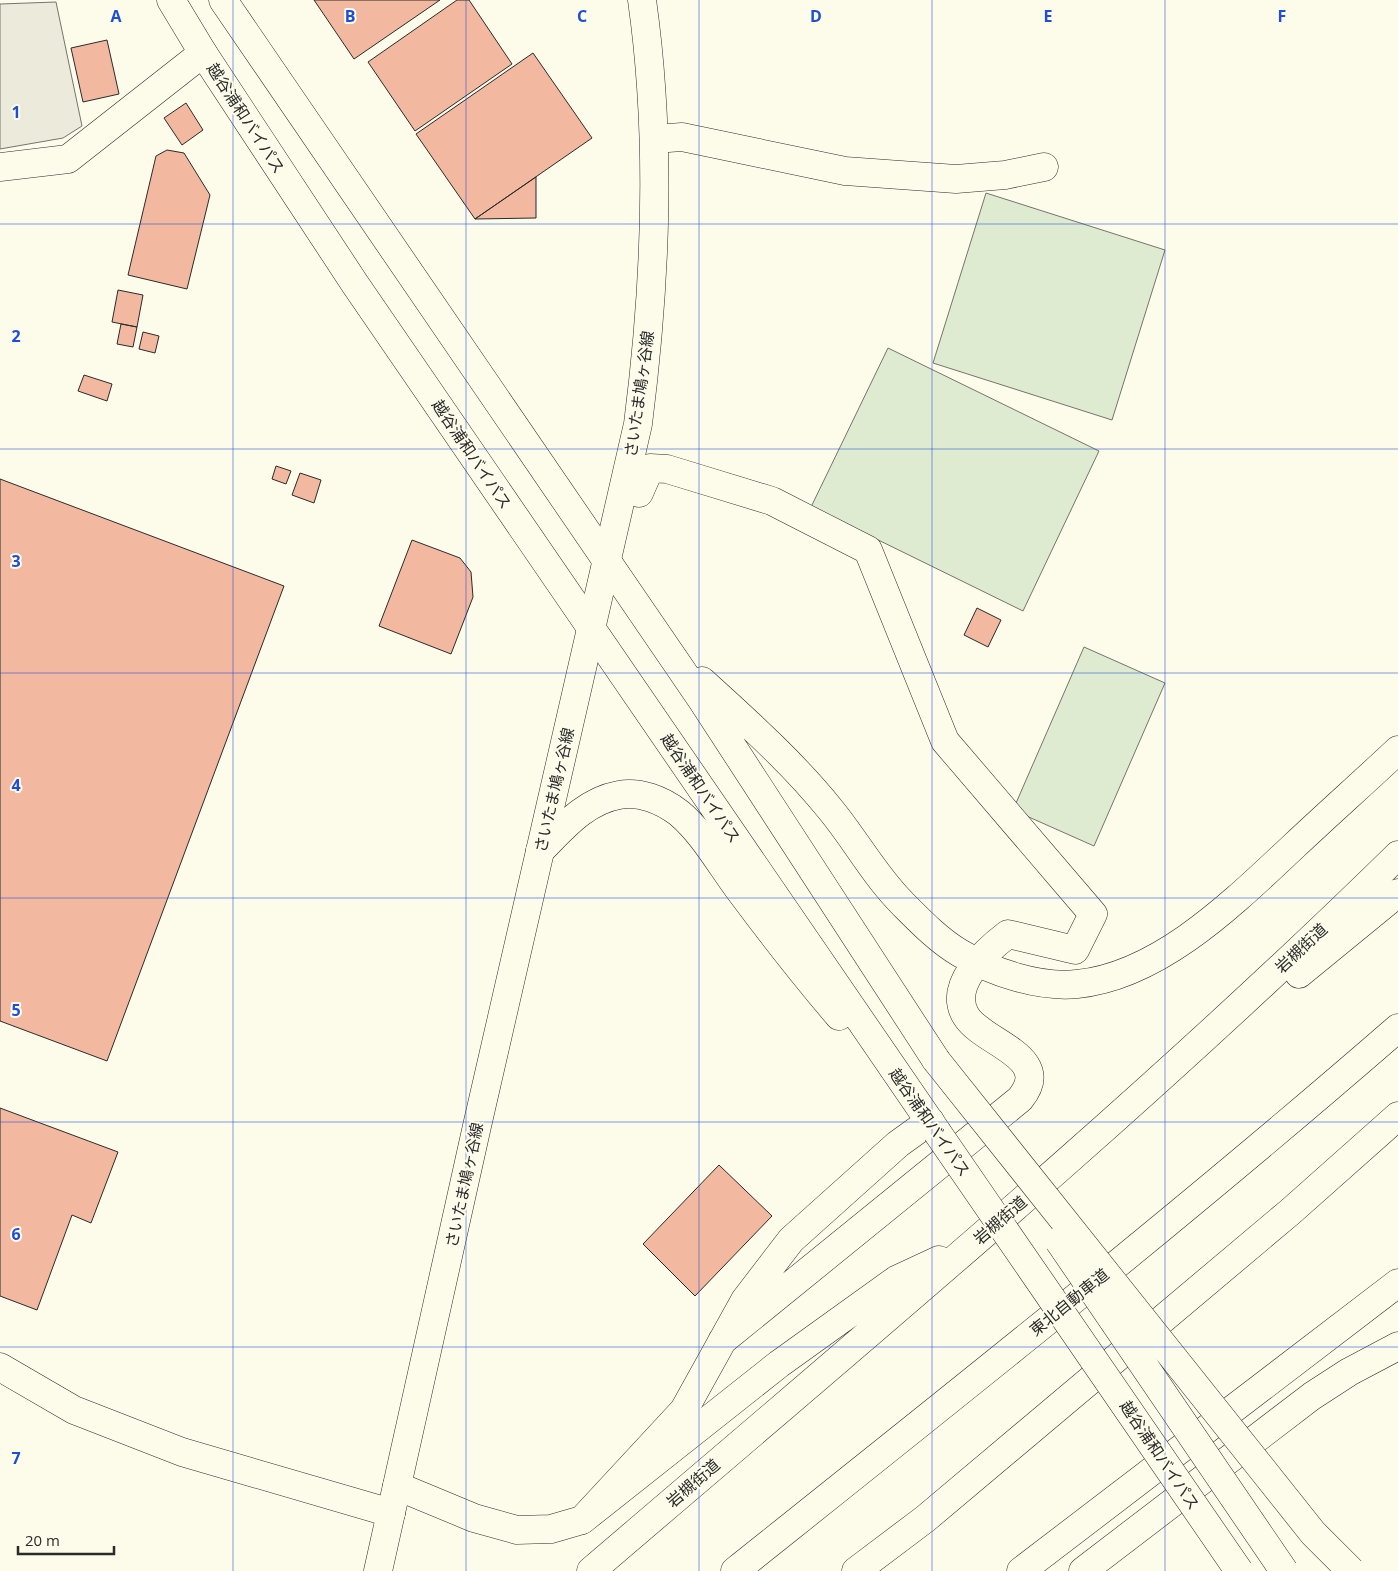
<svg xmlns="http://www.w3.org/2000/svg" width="1398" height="1571" viewBox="0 0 1398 1571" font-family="'Open Sans','Noto Sans JP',sans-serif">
	<rect width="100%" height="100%" fill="#fdfbea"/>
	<path fill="#deebd1" stroke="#74746e" d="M986 193 1165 250 1112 420 933 363Z
		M888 348 1099 451 1023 611 811 507Z
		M1084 647 1165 683 1094 846 1013 810Z"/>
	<path fill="#eceadb" stroke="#74746e" d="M56 2 82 126 63 138 0 149V4Z"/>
	<path fill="#f2b8a0" stroke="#2b2b2b" d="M314 0H440L354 59Z
		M457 0H469L512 64 415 131 368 62Z
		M107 40 119 94 83 102 71 48Z
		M533 53 592 138 475 219 416 134Z
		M186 103 203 130 182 145 164 118Z
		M167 150 184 153 210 195 187 289 128 275 156 156Z
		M536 177V218L475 219Z
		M118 290 143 295 137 327 112 322Z
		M121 324 137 327 133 347 117 344Z
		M143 332 159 336 155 353 139 349Z
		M84 375 112 384 107 401 78 391Z
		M276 466 291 471 286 484 272 479Z
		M300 473 321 480 314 503 292 495Z
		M0 479 284 586 107 1061 0 1021Z
		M412 540 460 558 471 572 473 597 451 654 379 626Z
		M977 608 1001 620 988 647 964 635Z
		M0 1108 118 1152 91 1223 72 1215 37 1310 0 1296Z
		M719 1165 772 1216 695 1296 643 1244Z"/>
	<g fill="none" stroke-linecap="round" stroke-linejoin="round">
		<g stroke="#2b2b2b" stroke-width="29">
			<path id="minor" d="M654 139 682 137 845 171 956 179 1005 175 1044 167
				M0 167 68 159 203 53
				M639 493 650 468 667 469 772 501 868 550 945 741 1093 914 1075 950 1008 934C987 950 947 985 966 1016 983 1044 1055 1056 1020 1099L722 1341
				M0 1367 74 1410 182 1452 391 1513
				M397 1486 474 1518 517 1530 551 1529 582 1520 684 1410 745 1300 791 1240 898 1144 930 1121"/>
		</g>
		<g stroke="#2b2b2b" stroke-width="29">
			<path id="major" d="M378 1571 477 1126 638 424C656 283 662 141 642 0"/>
		</g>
		<g stroke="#2b2b2b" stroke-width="29">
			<path id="highway" d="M171 0 203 53 355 284 937 1132
				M223 0 702 700 936 1060
				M702 681C747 722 792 762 830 809 855 839 874 875 902 903 919 920 938 940 960 953 992 972 1039 988 1077 984 1161 976 1236 900 1295 845 1329 813 1364 782 1398 750
				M540 851C563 828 585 801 619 795 640 791 662 800 679 813 703 833 721 866 740 891 772 934 804 975 839 1016
				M1299 974 1398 893
				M582 1520 779 1364 896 1280 939 1260
				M591 1571C864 1337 1141 1107 1398 855
				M735 1571C958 1393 1183 1215 1398 1028
				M856 1571 925 1519 1290 1212 1398 1116
				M1021 1571 1398 1283
				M1083 1571 1312 1396 1349 1372 1398 1346"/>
		</g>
		<use href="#minor" stroke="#fdfbea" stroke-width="28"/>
		<use href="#major" stroke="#fdfbea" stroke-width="28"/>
		<use href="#highway" stroke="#fdfbea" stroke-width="28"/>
		<g stroke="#2b2b2b" stroke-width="29" stroke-linecap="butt">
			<path id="highway-bridge" d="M936 1060 1313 1533 1351 1571
				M937 1132 1239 1571
				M1059 1241 1284 1571"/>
		</g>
		<use href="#highway-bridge" stroke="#fdfbea" stroke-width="28"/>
	</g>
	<path fill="none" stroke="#1d4ed8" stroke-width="1" stroke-opacity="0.55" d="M233 0V1571M466 0V1571M699 0V1571M932 0V1571M1165 0V1571M0 224H1398M0 449H1398M0 673H1398M0 898H1398M0 1122H1398M0 1347H1398"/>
	<g text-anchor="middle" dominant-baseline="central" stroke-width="4" stroke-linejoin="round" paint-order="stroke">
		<g font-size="16" fill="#2b2b2b" stroke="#fdfbea">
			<text transform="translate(246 118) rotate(57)">越谷浦和バイパス</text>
			<text transform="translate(639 394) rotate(-82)">さいたま鳩ヶ谷線</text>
			<text transform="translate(472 454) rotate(56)">越谷浦和バイパス</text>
			<text transform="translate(701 788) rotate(56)">越谷浦和バイパス</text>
			<text transform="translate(554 790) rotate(-77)">さいたま鳩ヶ谷線</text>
			<text transform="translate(1301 948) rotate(-43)">岩槻街道</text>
			<text transform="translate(930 1122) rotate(55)">越谷浦和バイパス</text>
			<text transform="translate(464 1185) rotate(-78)">さいたま鳩ヶ谷線</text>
			<text transform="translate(1000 1220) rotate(-41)">岩槻街道</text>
			<text transform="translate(1069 1302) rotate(-39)">東北自動車道</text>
			<text transform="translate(1160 1455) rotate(56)">越谷浦和バイパス</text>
			<text transform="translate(693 1483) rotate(-41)">岩槻街道</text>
		</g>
	</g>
	<g font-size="16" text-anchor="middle" font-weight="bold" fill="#1d4ed8" stroke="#fdfbea" stroke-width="4" stroke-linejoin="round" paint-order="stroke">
		<text x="116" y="22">A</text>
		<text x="350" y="22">B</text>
		<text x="582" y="22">C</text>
		<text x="816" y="22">D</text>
		<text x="1048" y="22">E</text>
		<text x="1282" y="22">F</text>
		<text x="16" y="118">1</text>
		<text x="16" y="342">2</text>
		<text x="16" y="567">3</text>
		<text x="16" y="791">4</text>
		<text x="16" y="1016">5</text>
		<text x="16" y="1240">6</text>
		<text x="16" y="1464">7</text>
	</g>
	<path d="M18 1546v8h96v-8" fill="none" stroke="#2b2b2b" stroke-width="2.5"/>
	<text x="25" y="1546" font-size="15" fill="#2b2b2b" stroke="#fdfbea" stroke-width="4" paint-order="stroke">20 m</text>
</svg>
